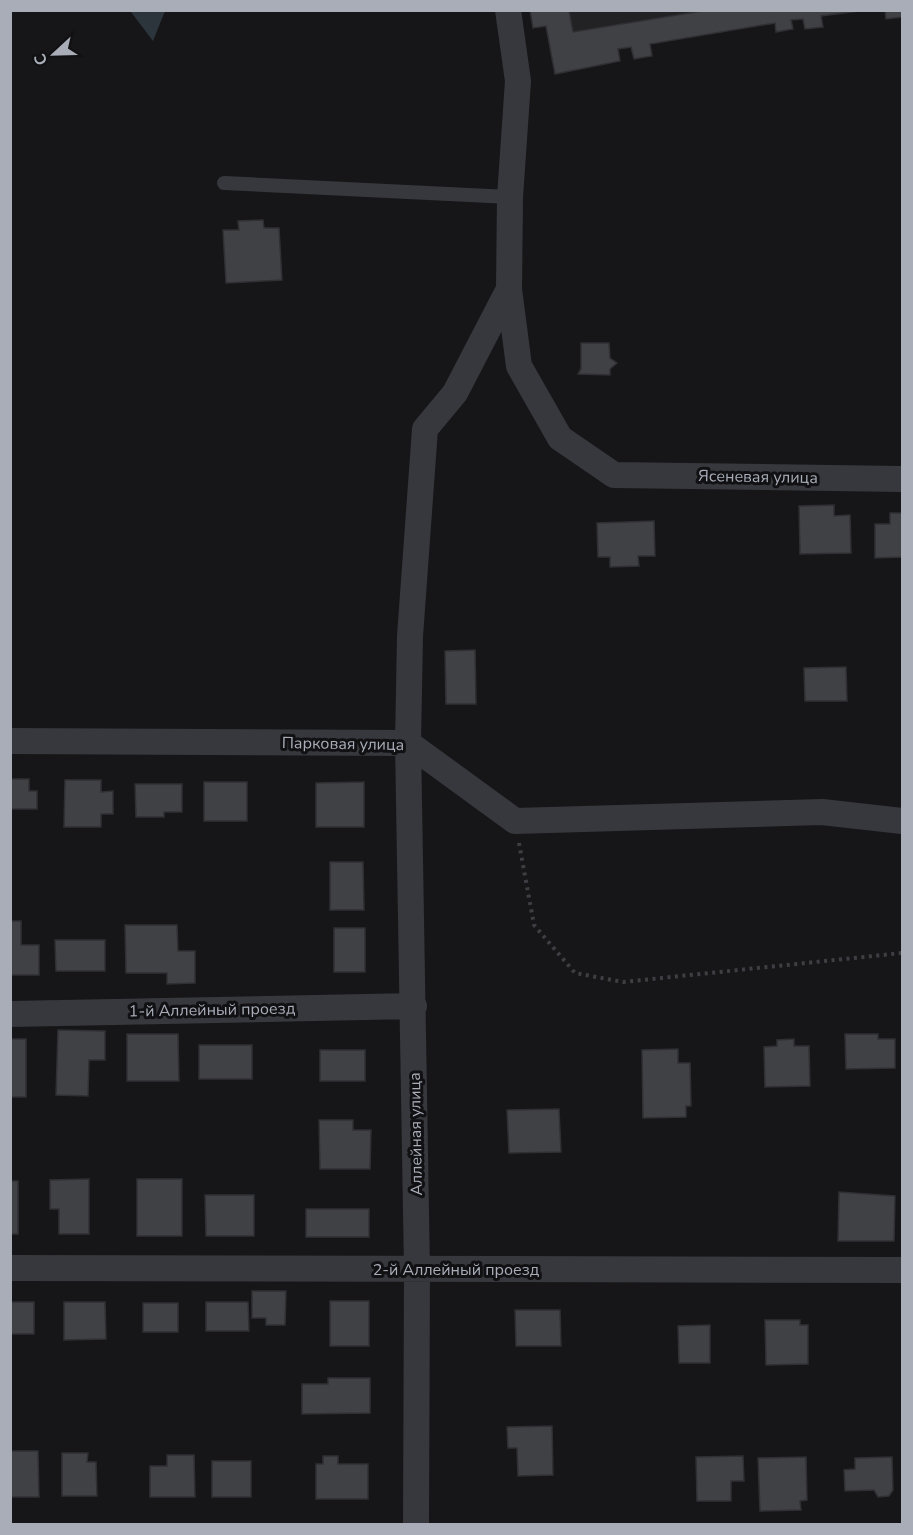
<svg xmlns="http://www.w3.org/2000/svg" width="913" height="1535" viewBox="0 0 913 1535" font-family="'Nunito Sans',sans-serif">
	<rect width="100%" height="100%" fill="#161618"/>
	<path fill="#222225" d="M530 11H866L822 16 823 27 805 29 803 19 792 20 793 29 776 32 775 23 650 44 652 56 634 59 631 47 619 49 620 61 555 74 546 26 533 28Z"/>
	<path fill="#2c353c" d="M97 11 165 10V11L153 41 131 12Z"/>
	<path fill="#404145" stroke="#303034" stroke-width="1.5" d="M530 10H569L573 32 708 10H866L821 16 823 27 805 29 803 19 791 20 793 29 776 32 775 23 650 44 652 56 634 59 631 47 618 49 620 61 555 74 546 26 533 28Z
		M885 10H902V17L886 19Z
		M263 220 264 228H279L282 280 226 283 223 230H239L238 221Z
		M581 343H609L610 358 617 363 610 369V375L578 374 581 369Z
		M834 505V516L850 515 851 553 800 554 799 506Z
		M890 513H902V557L875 558V524H890Z
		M654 521 655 556H638L639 566 610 567V557H598L597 523Z
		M475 650 476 704H446L445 651Z
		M846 667 847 701H805L804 668Z
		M10 779H29V791H37V809H10Z
		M65 780H101V792L113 791V814H101V827H64Z
		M204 782H247V821H204Z
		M364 782V827H316V783Z
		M135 784H182V812H164V817H136Z
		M330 862H363L364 910H330Z
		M10 921H21V945H39V975H10Z
		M125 925H177L178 951H195V983L167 984V973H126Z
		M334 928H365V972H334Z
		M55 940H105V971H56Z
		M58 1030 105 1031V1060H89L88 1096 56 1095Z
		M127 1034H178L179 1081H127Z
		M845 1034H878V1039H895V1068L846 1069Z
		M10 1039H26V1097H10Z
		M794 1039V1046H809L810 1086 765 1087 764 1047 777 1046V1040Z
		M199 1045H252V1079H199Z
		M678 1049V1063H690L691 1106H686V1117L643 1118 642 1050Z
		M320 1050H365V1081H320Z
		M559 1109 561 1152 509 1153 507 1110Z
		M319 1120H353V1130H371L370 1169H320Z
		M89 1179V1234H59V1209H50V1180Z
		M137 1179H182V1236H137Z
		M10 1181H18V1234H10Z
		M839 1192 895 1196 894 1241H838Z
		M205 1195H254V1236H206Z
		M306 1209H369V1237H306Z
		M252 1291H286L285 1325H266V1318H252Z
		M330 1301H369V1346H330Z
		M10 1302H34V1334H10Z
		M64 1302H105L106 1339 64 1340Z
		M206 1302H248L249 1331H206Z
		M143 1303H178V1332H143Z
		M515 1310H560L561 1346H516Z
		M765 1320H800V1325H808V1364L766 1365Z
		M710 1325V1363H679L678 1326Z
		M328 1378H370V1413L302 1414V1384H328Z
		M552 1426 553 1475 518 1476 517 1448H508L507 1427Z
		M10 1451H38L39 1497H10Z
		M62 1453H88L87 1462H96L97 1496H62Z
		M167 1455H194L195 1497H150V1466H167Z
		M323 1456H338V1464H368V1499H316V1464H323Z
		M743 1456 744 1481H731V1501H697L696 1457Z
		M806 1457 807 1500 800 1501 801 1510 760 1511 758 1458Z
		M892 1457 893 1490 889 1496 878 1497 874 1490 845 1491 844 1470 855 1469V1458Z
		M212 1461H251V1497H212Z"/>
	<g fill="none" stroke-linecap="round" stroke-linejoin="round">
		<path stroke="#3d3f44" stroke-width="4" stroke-dasharray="3 4.5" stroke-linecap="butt" d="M519 843 534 925 575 973 623 982 902 953"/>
		<path stroke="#37383d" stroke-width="14" d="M224 183 510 197"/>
		<path stroke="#37383d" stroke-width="26" d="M508 10 518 81 510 197 509 289 519 366 560 438 614 475 902 479
			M10 741 408 743 515 821 822 812 902 821
			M10 1014 414 1006
			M10 1268 902 1270
			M416 1524 417 1270 408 743 410 636 425 429 455 393 509 289"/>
	</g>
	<g text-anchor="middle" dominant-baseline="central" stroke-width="6" stroke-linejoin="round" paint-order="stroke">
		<g font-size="16" fill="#a8adb8" stroke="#111113">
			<text transform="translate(758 477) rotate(1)">Ясеневая улица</text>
			<text transform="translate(343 744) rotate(1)">Парковая улица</text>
			<text transform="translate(212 1010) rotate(-1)">1-й Аллейный проезд</text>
			<text transform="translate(416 1134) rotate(-91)">Аллейная улица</text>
			<text x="456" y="1270">2-й Аллейный проезд</text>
		</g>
	</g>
	<rect width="913" height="1535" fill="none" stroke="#a8adb8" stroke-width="24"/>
	<g transform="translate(54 54) rotate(248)" stroke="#111113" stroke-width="4.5" paint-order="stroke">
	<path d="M0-4.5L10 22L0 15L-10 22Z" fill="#a8adb8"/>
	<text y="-9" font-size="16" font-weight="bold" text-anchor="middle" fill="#a8adb8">С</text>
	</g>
</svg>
